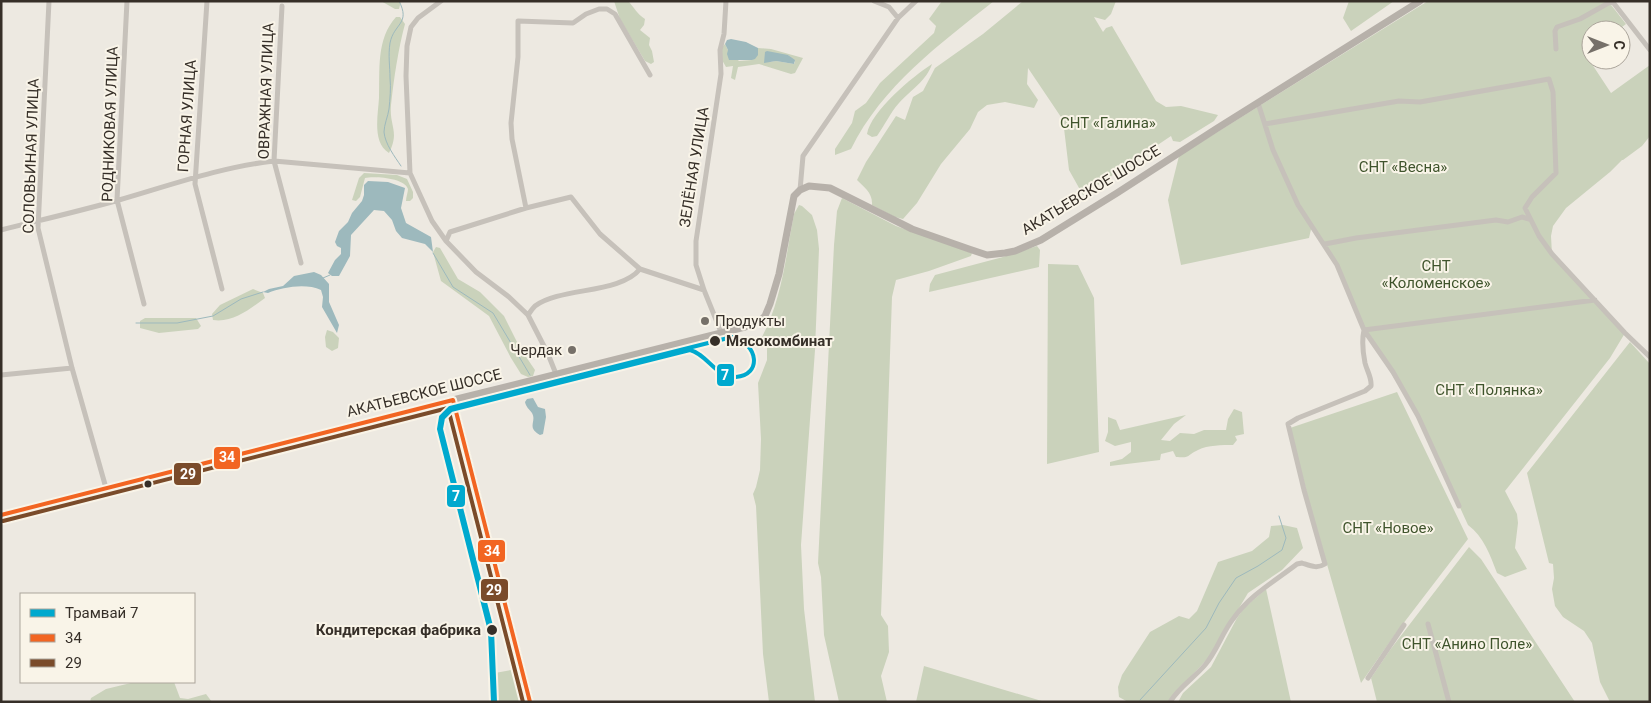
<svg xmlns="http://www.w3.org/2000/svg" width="1651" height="703" viewBox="0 0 1651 703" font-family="Roboto,sans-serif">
	<rect width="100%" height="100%" fill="#ede9e1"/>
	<path fill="#cad2bb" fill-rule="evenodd" d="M381 1H401L399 9H395Z
		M614 1H628C634 7 637 14 645 19L644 25 640 30 650 38 649 45 652 51 654 62 651 64 645 61 620 19Z
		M942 1H994C940 44 882 86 851 149L835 155V149L852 123 855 111 866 103 880 83 934 33 936 26 929 19Z
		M1023 1H1116L1111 14 1105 20 1094 17 1103 32 1106 28 1112 26 1156 101 1166 107 1181 106 1218 115 1214 121 1180 142 1173 141 1171 136 1083 195 1069 170 1063 120 1028 68 1027 84 1038 100 1034 108 1005 102 987 105 978 112 970 129 941 164 917 203 903 219 895 217 872 205C873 193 864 187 857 180L866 162 896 116 905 120 913 97 923 91 935 68 983 34Z
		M1349 1H1394L1351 31 1343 18Z
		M1428 1H1608L1626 24 1618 30H1591V51L1586 55 1611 93 1650 65V136L1642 146 1623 160H1622L1610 172 1566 208 1553 226 1551 236 1552 254 1625 333 1610 358 1505 491 1517 514 1518 523 1515 548 1527 569 1505 577 1497 573C1490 555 1484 537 1468 525L1418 416 1364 330 1337 265 1312 225 1309 238 1181 265 1168 200 1179 156Z
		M396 17H400L405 24C398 50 394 78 391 105 389 126 400 131 389 153 372 143 378 115 379 98 380 70 376 39 396 17Z
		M725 44 728 50 739 61 752 60 758 53V48L771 49 803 58 795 73 791 74 759 64 738 67 735 80 731 78 733 66 726 67 722 60V47ZM788 55 795 62 794 64 776 61 769 62Z
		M932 64C927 80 910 91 899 103 890 113 885 125 877 136L872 137 867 134C871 111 912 77 932 64Z
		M364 173 397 175 407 179 413 192V198L410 201H406C406 197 408 192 408 189 405 178 374 176 365 178L360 197 356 201 352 200 359 178Z
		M842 198 896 226 972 253 971 256 929 271 896 280 892 297 881 615 888 626 889 652 881 676 887 702H839L824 635 821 577 818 563 834 245 837 211Z
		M799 205 802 206 812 215 817 230 819 249 815 350 801 545 804 609 815 702H769L763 654 756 506 753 494 756 487 760 470 761 439 758 383 767 360V347L762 337C782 299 786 255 794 214Z
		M1037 246 1040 250 1039 267 929 292 930 284 935 275 1003 257Z
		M436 247 440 248 458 279 480 292 504 316 520 348 535 370 533 376 528 377 521 374 511 358 489 316 441 281 433 252Z
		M1048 264 1078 265 1094 298 1099 452 1047 464Z
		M253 289 263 293 265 298C250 309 233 323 213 320L212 314 220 305Z
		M145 318H196L201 326 198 329 159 333 140 328V321Z
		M327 330 333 332 339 338 338 348 332 351 326 347 325 337Z
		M1630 342 1650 364V702H1610L1600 682 1592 643 1584 631 1563 617 1555 606 1552 589 1554 578 1553 564 1549 563 1527 473Z
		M1397 392 1468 539 1396 633 1361 683 1310 505 1290 428Z
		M1234 409 1242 412 1244 434 1235 436 1237 440 1233 445C1222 445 1208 445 1198 450 1185 456 1192 458 1176 457L1173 451 1161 454 1160 460 1110 466V462L1122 459 1131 452V442L1115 446 1105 441 1108 432V417L1116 420 1120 430 1186 415 1174 424 1161 440 1170 441 1180 433 1194 434 1204 430H1226L1228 419Z
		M1283 525 1297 528 1303 548 1282 570 1248 593 1211 655 1168 701 1128 702 1119 697 1118 687 1122 675 1150 632 1179 616 1189 619 1197 611 1218 562 1252 551 1269 537 1271 526Z
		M1469 547 1481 559 1575 702H1377L1371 678 1390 650Z
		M1266 589 1291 702H1178L1183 693 1211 667 1237 618 1244 608Z
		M924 666 1045 702H916Z
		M511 670 519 673 526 702H497L495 673Z
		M135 682H174L180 698 188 699 206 694 212 702H90L91 698 106 689Z"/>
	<path fill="#9db9bd" d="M731 39 746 42 758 48V55L755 59 752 60H729L727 54 728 50 725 44 727 40Z
		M767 51 788 55 795 60 794 64 776 61 764 63 765 52Z
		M368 181 388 182 405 188 401 208 406 223 431 237 433 252 425 244 402 238 396 231 392 220 384 211 374 210 351 235 350 256 339 276H332L328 273 335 260 341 254V248L337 246 335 242 339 231 348 222 352 213 362 201 364 195V185Z
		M314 272 321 275 329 284V302L339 325 337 333 322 307 323 297 321 290C306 283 283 287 268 293L263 292 269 289 283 286 294 276Z
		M533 398 538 407 545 409 546 417 543 434 540 435C526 427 537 422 532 413 529 409 526 407 525 402L527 399Z"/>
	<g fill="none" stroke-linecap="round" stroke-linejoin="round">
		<path stroke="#9db9bd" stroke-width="1" d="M399 1C411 24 394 23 390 43 388 56 390 66 390 78 391 88 390 99 389 109 388 116 384 125 384 132 385 144 395 157 401 166
			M433 253 453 287 493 313 530 375
			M323 278 330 275
			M136 323H177L213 316 241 299 263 292
			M1140 700 1206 628 1219 603 1236 578 1258 566 1282 550 1286 538 1279 516"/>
		<path stroke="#c6c1ba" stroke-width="5" d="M49 1 38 228 72 368 106 488
			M127 1 117 200 144 304
			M207 1 195 184 222 289
			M441 1 418 18 411 27 407 46 406 76 410 173 432 221 446 241 476 272 509 297 528 315 548 354 556 374
			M874 1 889 7 898 18
			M1612 1 1650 50
			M282 6 274 161 301 263
			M1556 49 1555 31 1557 27 1580 19 1612 1
			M1259 106 1273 150 1298 205 1337 265 1364 330 1393 372 1418 416 1459 506
			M1265 124 1399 101 1420 102 1549 79 1553 92 1556 173 1532 197 1525 208 1539 236 1552 254 1625 333 1650 357
			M800 190 803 156 898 18 916 1
			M526 208 512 139 511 123 518 57V21L573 23 586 14 599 9H607L615 14 650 75
			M1 230C41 220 80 211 119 200 171 185 221 167 274 161L410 173
			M446 241 450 232 526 208 571 197 600 234 640 269 704 290
			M1325 244 1356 238 1496 220 1508 222 1522 217 1529 219
			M528 315C530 312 533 308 535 306 561 287 620 294 640 269
			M1364 330 1595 300
			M721 332 704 290 696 265V241L721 74 720 50 724 34 726 1
			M1 375 72 368
			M1428 624 1449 702
			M1368 678 1404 625
			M1170 702C1179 687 1194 678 1205 665 1217 651 1222 633 1233 619 1250 595 1275 581 1297 564L1302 563C1311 566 1317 569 1325 564L1304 490 1288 424 1298 418 1365 391 1371 386C1372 378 1367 371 1365 363 1363 353 1362 339 1364 330"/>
		<path stroke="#c6c1ba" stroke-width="6" d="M1 515 453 400"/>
		<path stroke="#b7b1aa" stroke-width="7" d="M530 702 453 400 745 327 761 320 765 316 770 304 779 274 794 196 800 190 809 186 830 188 912 229 969 249 987 255 1005 253 1015 251 1041 240 1117 193 1216 129 1420 1"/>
		<path stroke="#aeaaa4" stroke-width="1" d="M690 350 735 339"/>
		<g stroke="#f9f4e8" stroke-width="8">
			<path id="bus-1" d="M453 400 530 702
				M1 515 453 400"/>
		</g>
		<g stroke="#f9f4e8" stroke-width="8">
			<path id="bus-2" d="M3 521 448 408 523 702"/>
		</g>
		<use href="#bus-1" stroke="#f26522" stroke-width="4"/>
		<use href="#bus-2" stroke="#7a4b2a" stroke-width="4"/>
		<g stroke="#f9f4e8" stroke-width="8">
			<path id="tram-1" d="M493 702 490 631 439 429 441 417 450 408 732 337C759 344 762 375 736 377 717 379 707 354 690 350L451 410 443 418 441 429 492 630 495 702"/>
		</g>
		<use href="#tram-1" stroke="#00a9ce" stroke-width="4"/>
	</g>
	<g fill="#767069" stroke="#f9f4e8" stroke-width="2">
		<circle cx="705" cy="321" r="5"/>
		<circle cx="572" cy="350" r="5"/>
	</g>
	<g fill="#362f28" stroke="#f9f4e8" stroke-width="2">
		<circle cx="715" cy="341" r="6"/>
		<circle cx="148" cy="484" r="4.5"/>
		<circle cx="492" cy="630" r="6"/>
	</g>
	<g text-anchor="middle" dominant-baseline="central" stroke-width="4" stroke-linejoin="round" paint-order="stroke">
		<g font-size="15" fill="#362f28" stroke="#f9f4e8">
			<text transform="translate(266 91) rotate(-88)">ОВРАЖНАЯ УЛИЦА</text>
			<text transform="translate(187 116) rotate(-86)">ГОРНАЯ УЛИЦА</text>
			<text transform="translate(110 124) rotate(-88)">РОДНИКОВАЯ УЛИЦА</text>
			<text transform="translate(31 156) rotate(-88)">СОЛОВЬИНАЯ УЛИЦА</text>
			<text transform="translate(694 167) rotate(-81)">ЗЕЛЁНАЯ УЛИЦА</text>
			<text transform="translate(1091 190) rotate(-31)">АКАТЬЕВСКОЕ ШОССЕ</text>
			<text transform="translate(424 393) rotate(-14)">АКАТЬЕВСКОЕ ШОССЕ</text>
		</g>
		<g font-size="15" fill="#3f542c" stroke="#f9f4e8">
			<text x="1108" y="123">СНТ «Галина»</text>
			<text x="1403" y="167">СНТ «Весна»</text>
			<text x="1436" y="266">СНТ<tspan x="1436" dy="17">«Коломенское»</tspan></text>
			<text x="1489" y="390">СНТ «Полянка»</text>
			<text x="1388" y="528">СНТ «Новое»</text>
			<text x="1467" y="644">СНТ «Анино Поле»</text>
		</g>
		<g font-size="15" fill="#362f28" stroke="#f9f4e8" text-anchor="start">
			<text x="715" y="321">Продукты</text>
			<text x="562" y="350" text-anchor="end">Чердак</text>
		</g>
		<g font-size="15" font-weight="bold" fill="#362f28" stroke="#f9f4e8" text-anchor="start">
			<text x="726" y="341">Мясокомбинат</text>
			<text x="481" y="630" text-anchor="end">Кондитерская фабрика</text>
		</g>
	</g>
	<g stroke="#f9f4e8" stroke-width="2">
		<rect x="716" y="363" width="19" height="24" rx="5" fill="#00a9ce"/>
		<rect x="213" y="446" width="28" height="24" rx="5" fill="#f26522"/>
		<rect x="173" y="462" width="29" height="24" rx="5" fill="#7a4b2a"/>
		<rect x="446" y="484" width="20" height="24" rx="5" fill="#00a9ce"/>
		<rect x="477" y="539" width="29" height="24" rx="5" fill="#f26522"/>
		<rect x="480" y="578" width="29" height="24" rx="5" fill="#7a4b2a"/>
	</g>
	<g font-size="14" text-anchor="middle" font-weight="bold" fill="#fff">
		<text x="725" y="380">7</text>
		<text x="227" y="462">34</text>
		<text x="188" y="479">29</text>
		<text x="456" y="501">7</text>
		<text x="492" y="556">34</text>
		<text x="494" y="595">29</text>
	</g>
	<rect width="1651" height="703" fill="none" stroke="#362f28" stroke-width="5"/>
	<rect x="20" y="593" width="175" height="90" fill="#f9f4e8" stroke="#aba59b"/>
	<rect x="30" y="609" width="25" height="8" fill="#00a9ce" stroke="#aba59b"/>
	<text x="65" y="618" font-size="15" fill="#362f28">Трамвай 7</text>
	<rect x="30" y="634" width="25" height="8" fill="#f26522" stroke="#aba59b"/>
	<text x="65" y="643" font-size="15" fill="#362f28">34</text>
	<rect x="30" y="659" width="25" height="8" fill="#7a4b2a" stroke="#aba59b"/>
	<text x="65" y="668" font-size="15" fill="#362f28">29</text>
	<g transform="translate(1606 45) rotate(90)"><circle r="24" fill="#f9f4e8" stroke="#aba59b"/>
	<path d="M0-4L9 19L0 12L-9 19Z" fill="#767069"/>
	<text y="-8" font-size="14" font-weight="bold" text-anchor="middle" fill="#362f28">С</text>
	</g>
</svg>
